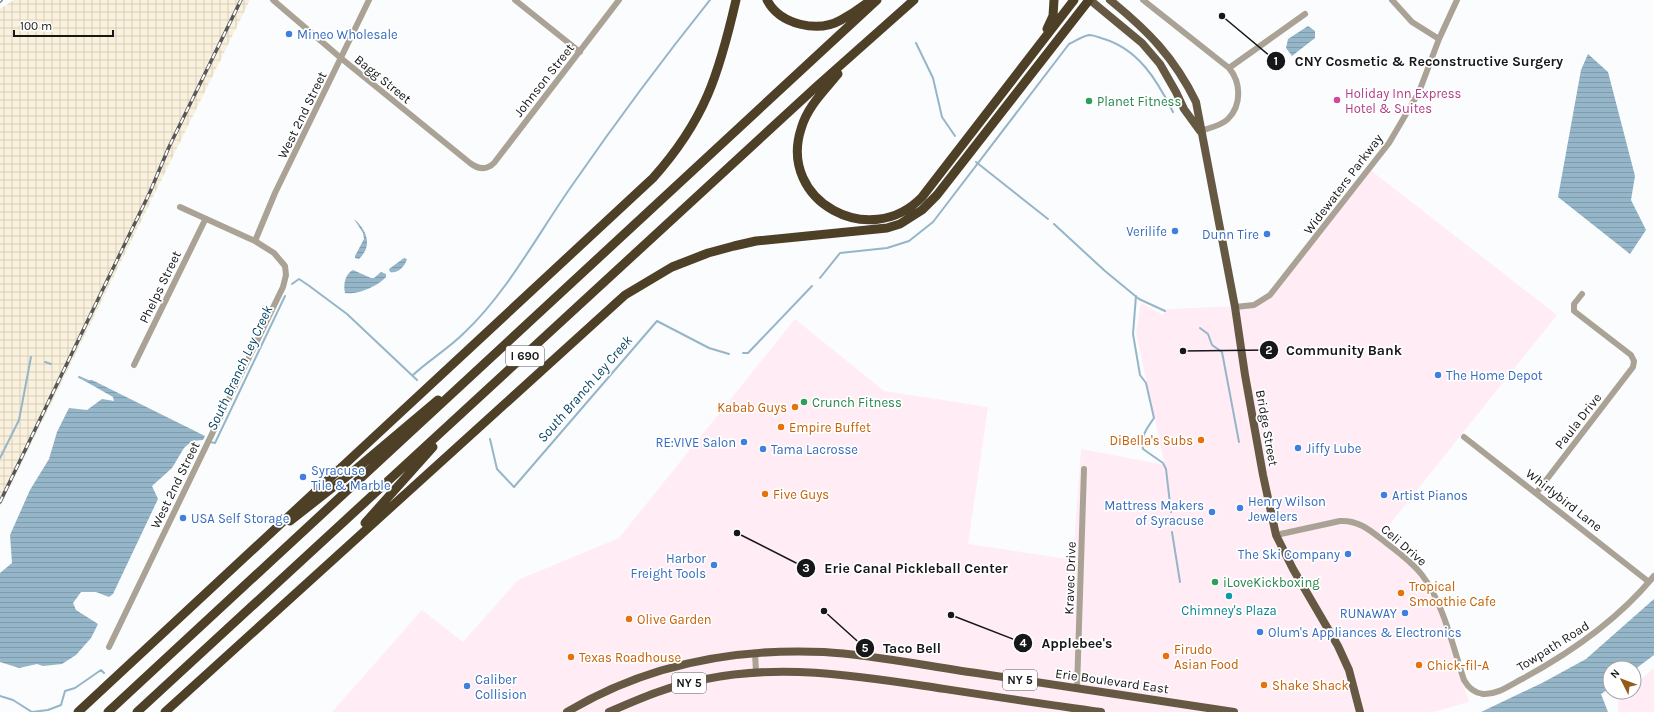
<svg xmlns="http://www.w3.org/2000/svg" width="1654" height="712" viewBox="0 0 1654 712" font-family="Karla,sans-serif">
	<defs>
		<pattern id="industrial-grid" width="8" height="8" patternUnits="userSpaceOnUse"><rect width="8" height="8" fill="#faf1dc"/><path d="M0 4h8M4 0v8" fill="none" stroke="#d6cebc"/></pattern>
		<pattern id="water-rules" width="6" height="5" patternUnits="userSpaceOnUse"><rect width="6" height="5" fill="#95b5c8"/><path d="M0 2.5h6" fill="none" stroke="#809bab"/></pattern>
	</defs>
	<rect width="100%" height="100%" fill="#fbfcfe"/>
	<path fill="#ffecf5" d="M1369 169 1557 315 1378 539 1411 567 1420 578 1438 610 1469 702 1433 712H332L422 610 463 642 518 580 619 538 795 319 884 391 988 407 968 544 1073 560 1081 449 1165 465 1136 333 1141 303 1163 315 1167 309 1242 306 1265 300Z
		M1654 668V712H1618V701L1627 692H1634V686Z"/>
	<path fill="url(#industrial-grid)" d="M14 0H250L0 507V9Z"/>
	<path fill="url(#water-rules)" d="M1308 26 1315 31V38L1292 56 1286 48 1288 39Z
		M1588 54 1608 72 1635 176 1631 200 1646 230 1630 254 1558 197 1581 70Z
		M354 219C367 230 373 246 359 259L355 258V256L364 239 363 233Z
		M404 258 407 259C405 267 397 274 390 272L389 269Z
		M353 270 371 278H374L381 272 386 274V277C378 286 358 295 345 293 343 285 345 274 353 270Z
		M83 380H92L205 436 203 440 192 441 184 448 172 468 152 486 158 499 113 594 109 597 96 592H81L73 603 76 610 98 624 91 638 76 655 62 664 43 666 37 664 19 668 0 662V573L12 563 10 535 30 490 49 459 57 432 69 408 87 410 102 399 114 401 113 397Z
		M1654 599V655L1634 670V668H1610V688L1601 694 1608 712H1481L1542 683 1586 659Z"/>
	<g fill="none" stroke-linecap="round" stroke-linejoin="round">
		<path stroke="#95b5c8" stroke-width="2" d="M916 43 933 78 942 117 955 136
			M976 162 1048 219
			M1054 224 1105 271 1139 299 1165 311
			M820 278 840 253 887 248 909 241 933 222 1069 44C1075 41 1083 36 1089 35 1093 35 1098 37 1101 38 1138 48 1157 80 1173 112
			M292 284 299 279 308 285 347 314 417 380
			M1136 296 1133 334 1140 375 1146 383 1154 418C1147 428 1140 437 1143 449L1163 463 1166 469 1171 512
			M1200 328 1208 334 1212 345 1222 352 1239 442
			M743 353H748L812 286
			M45 362 51 364
			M413 375C429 360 448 349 464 333 507 293 539 232 573 184 616 122 662 60 710 0
			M79 377 88 381
			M490 439 497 469 514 487 657 321 709 348 729 354
			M210 442 215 443 285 296
			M0 458 19 420 31 357
			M1172 532 1180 582
			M0 696 13 700 32 712 48 710 61 705 65 691 75 688 101 670 104 673"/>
		<path stroke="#a9a295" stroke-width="6" d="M273 0 342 59 470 163C478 169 486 171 494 163L619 0
			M515 0 580 52
			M1143 0 1229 68
			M1392 0 1412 22 1439 39
			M1200 131C1209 128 1221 126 1228 119 1242 105 1241 82 1229 68L1305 14
			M255 241 275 193 369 0
			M1235 307 1254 305 1270 295 1389 143 1419 92 1439 39 1457 0
			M134 365 205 220
			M1464 437 1649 582
			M1537 492 1633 367 1634 361 1631 355 1574 311V304L1582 294
			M1276 535 1340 521C1359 520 1371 531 1385 542 1398 552 1412 562 1422 575 1443 602 1453 647 1464 680 1468 687 1474 693 1483 694 1497 695 1510 685 1522 679 1572 652 1618 620 1654 576
			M109 647 283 287 286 275 285 266 274 253 255 241 180 207
			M755 653 756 672
			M1077 688 1084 469"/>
		<path stroke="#665943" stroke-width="8" d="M1090 0 1142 43 1160 64 1176 92 1184 109 1200 131
			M1110 0C1148 31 1174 57 1196 102L1235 307 1245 375 1263 475 1276 535 1293 569 1338 646 1349 670 1360 712
			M567 712C645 665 734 648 824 652 876 655 931 667 983 674 1067 687 1150 699 1234 712
			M609 712C641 698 671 685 706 679 779 664 852 675 925 686 984 695 1042 704 1101 712"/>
		<path stroke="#4e4026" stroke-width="9" d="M767 0C780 25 818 33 841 20 850 15 859 9 867 3
			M1047 29 1053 16 1054 0
			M838 74C824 91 807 107 801 129 778 201 870 251 922 197L1074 0
			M290 521 355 470 438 400
			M365 523 433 447
			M78 712 653 178C705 120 719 74 736 0
			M108 712 877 0
			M137 712 816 87 914 0
			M165 712 625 295 672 267 708 253 734 246 756 241 887 228 900 224 922 210 937 195 1089 0"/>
		<g stroke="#565759" stroke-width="3.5">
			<path id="rail" d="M0 1 1 0
				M0 502 150 192 169 147 241 0"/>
		</g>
		<use href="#rail" stroke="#fff" stroke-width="2" stroke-dasharray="6" stroke-linecap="butt"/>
	</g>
	<g fill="#3f7fe0" stroke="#fff" stroke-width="1.5">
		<circle cx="289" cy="34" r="4"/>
		<circle cx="1175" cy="231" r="4"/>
		<circle cx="1267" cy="234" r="4"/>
		<circle cx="1438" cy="375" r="4"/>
		<circle cx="744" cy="442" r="4"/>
		<circle cx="1298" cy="448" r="4"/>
		<circle cx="763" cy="449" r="4"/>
		<circle cx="303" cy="477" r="4"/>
		<circle cx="1384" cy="495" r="4"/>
		<circle cx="1240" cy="508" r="4"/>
		<circle cx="1212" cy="512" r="4"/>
		<circle cx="183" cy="518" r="4"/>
		<circle cx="1348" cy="554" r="4"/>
		<circle cx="714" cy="565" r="4"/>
		<circle cx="1405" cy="613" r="4"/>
		<circle cx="1260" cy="632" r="4"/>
		<circle cx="467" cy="686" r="4"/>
	</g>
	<circle fill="#d1479c" stroke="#fff" stroke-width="1.5" cx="1337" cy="100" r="4"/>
	<g fill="#2e9e5b" stroke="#fff" stroke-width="1.5">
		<circle cx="1089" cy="101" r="4"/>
		<circle cx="804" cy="402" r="4"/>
		<circle cx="1215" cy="582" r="4"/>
	</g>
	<g fill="#e8710a" stroke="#fff" stroke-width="1.5">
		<circle cx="795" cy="407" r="4"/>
		<circle cx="781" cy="427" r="4"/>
		<circle cx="1201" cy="440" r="4"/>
		<circle cx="765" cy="494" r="4"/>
		<circle cx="1401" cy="593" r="4"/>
		<circle cx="629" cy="619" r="4"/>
		<circle cx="1166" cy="656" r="4"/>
		<circle cx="571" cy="657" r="4"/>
		<circle cx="1419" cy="665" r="4"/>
		<circle cx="1264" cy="685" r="4"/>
	</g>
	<circle fill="#0f9aa8" stroke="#fff" stroke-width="1.5" cx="1229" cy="596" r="4"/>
	<g text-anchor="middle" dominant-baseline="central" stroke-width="3.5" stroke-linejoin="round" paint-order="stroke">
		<g fill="#fff" stroke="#5c5d5e" stroke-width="1">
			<rect x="506" y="346" width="38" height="20" rx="3"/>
			<rect x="1003" y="670" width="34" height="20" rx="3"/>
			<rect x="672" y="673" width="34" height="20" rx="3"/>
		</g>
		<g font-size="12" font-weight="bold" fill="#161719">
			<text x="525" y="356">I 690</text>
			<text x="1020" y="680">NY 5</text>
			<text x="689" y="683">NY 5</text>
		</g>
		<g font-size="13" fill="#366cbe" stroke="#fff" text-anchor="start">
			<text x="297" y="34">Mineo Wholesale</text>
			<text x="1167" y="231" text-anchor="end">Verilife</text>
			<text x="1259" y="234" text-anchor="end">Dunn Tire</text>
			<text x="1446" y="375">The Home Depot</text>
			<text x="736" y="442" text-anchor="end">RE:VIVE Salon</text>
			<text x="1306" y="448">Jiffy Lube</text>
			<text x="771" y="449">Tama Lacrosse</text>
			<text x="311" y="470">Syracuse<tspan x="311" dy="15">Tile &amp; Marble</tspan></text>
			<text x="1392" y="495">Artist Pianos</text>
			<text x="1248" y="501">Henry Wilson<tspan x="1248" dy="15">Jewelers</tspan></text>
			<text x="1204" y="505" text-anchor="end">Mattress Makers<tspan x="1204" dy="15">of Syracuse</tspan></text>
			<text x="191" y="518">USA Self Storage</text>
			<text x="1340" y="554" text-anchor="end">The Ski Company</text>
			<text x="706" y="558" text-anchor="end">Harbor<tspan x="706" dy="15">Freight Tools</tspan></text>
			<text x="1397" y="613" text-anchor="end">RUNᴀWAY</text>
			<text x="1268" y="632">Olum's Appliances &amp; Electronics</text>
			<text x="475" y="679">Caliber<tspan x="475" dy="15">Collision</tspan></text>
		</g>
		<g font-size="13" fill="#161719" stroke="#fff">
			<text transform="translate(383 79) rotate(39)">Bagg Street</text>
			<text transform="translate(544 80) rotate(-52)">Johnson Street</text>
			<text transform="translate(302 115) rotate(-64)">West 2nd Street</text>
			<text transform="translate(1343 184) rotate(-53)">Widewaters Parkway</text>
			<text transform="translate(160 287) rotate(-64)">Phelps Street</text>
			<text transform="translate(1578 421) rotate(-52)">Paula Drive</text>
			<text transform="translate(1267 428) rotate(80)">Bridge Street</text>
			<text transform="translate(175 485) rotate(-64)">West 2nd Street</text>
			<text transform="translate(1564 500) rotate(38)">Whirlybird Lane</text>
			<text transform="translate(1404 545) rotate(41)">Celi Drive</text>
			<text transform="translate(1070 578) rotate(-88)">Kravec Drive</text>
			<text transform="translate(1553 646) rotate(-32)">Towpath Road</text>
			<text transform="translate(1112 681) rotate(8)">Erie Boulevard East</text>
		</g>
		<g font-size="13" fill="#b23c85" stroke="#fff" text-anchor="start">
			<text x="1345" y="93">Holiday Inn Express<tspan x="1345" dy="15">Hotel &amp; Suites</tspan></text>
		</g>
		<g font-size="13" fill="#27864d" stroke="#fff" text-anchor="start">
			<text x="1097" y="101">Planet Fitness</text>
			<text x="812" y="402">Crunch Fitness</text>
			<text x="1223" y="582">iLoveKickboxing</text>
		</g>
		<g font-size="13" fill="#c56008" stroke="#fff" text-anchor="start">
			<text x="787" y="407" text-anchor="end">Kabab Guys</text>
			<text x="789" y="427">Empire Buffet</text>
			<text x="1193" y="440" text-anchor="end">DiBella's Subs</text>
			<text x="773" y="494">Five Guys</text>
			<text x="1409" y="586">Tropical<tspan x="1409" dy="15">Smoothie Cafe</tspan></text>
			<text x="637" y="619">Olive Garden</text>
			<text x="1174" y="649">Firudo<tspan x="1174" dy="15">Asian Food</tspan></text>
			<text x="579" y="657">Texas Roadhouse</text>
			<text x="1427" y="665">Chick-fil-A</text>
			<text x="1272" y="685">Shake Shack</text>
		</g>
		<g font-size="13" fill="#0d838f" stroke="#fff">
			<text x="1229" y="610">Chimney's Plaza</text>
		</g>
		<g font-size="14" font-style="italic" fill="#084662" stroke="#fff">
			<text transform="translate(240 368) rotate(-65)">South Branch Ley Creek</text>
			<text transform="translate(585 389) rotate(-49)">South Branch Ley Creek</text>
		</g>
	</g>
	<path fill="none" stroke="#161719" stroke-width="1.5" d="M1222 16L1276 61M1183 351L1269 350M737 533L806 568M951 615L1023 643M824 611L865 648"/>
	<g fill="#161719" stroke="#fff" stroke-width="1.5">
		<circle cx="1222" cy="16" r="4"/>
		<circle cx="1183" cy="351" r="4"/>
		<circle cx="737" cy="533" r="4"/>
		<circle cx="951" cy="615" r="4"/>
		<circle cx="824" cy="611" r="4"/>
		<circle cx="1276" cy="61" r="10"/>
		<circle cx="1269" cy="350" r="10"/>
		<circle cx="806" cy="568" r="10"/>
		<circle cx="1023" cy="643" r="10"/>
		<circle cx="865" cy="648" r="10"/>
	</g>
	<g font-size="12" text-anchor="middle" font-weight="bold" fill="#fff">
		<text x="1276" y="65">1</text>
		<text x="1269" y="354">2</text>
		<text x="806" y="572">3</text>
		<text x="1023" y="647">4</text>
		<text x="865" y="652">5</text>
	</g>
	<g font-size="14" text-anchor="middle" font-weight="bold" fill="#161719" stroke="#fff" stroke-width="3.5" stroke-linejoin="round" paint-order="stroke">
		<text x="1429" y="66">CNY Cosmetic &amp; Reconstructive Surgery</text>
		<text x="1344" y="355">Community Bank</text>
		<text x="916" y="573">Erie Canal Pickleball Center</text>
		<text x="1077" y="648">Applebee's</text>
		<text x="912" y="653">Taco Bell</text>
	</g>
	<g transform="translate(1622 680) rotate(312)"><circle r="19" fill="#ffffff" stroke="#a2a2a3"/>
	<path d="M0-3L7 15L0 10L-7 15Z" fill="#955919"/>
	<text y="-6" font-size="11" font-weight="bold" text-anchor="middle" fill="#161719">N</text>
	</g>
	<path d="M14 30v6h99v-6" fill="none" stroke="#161719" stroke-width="2"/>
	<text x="20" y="30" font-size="12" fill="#161719" stroke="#ffffff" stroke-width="3" paint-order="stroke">100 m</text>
</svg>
